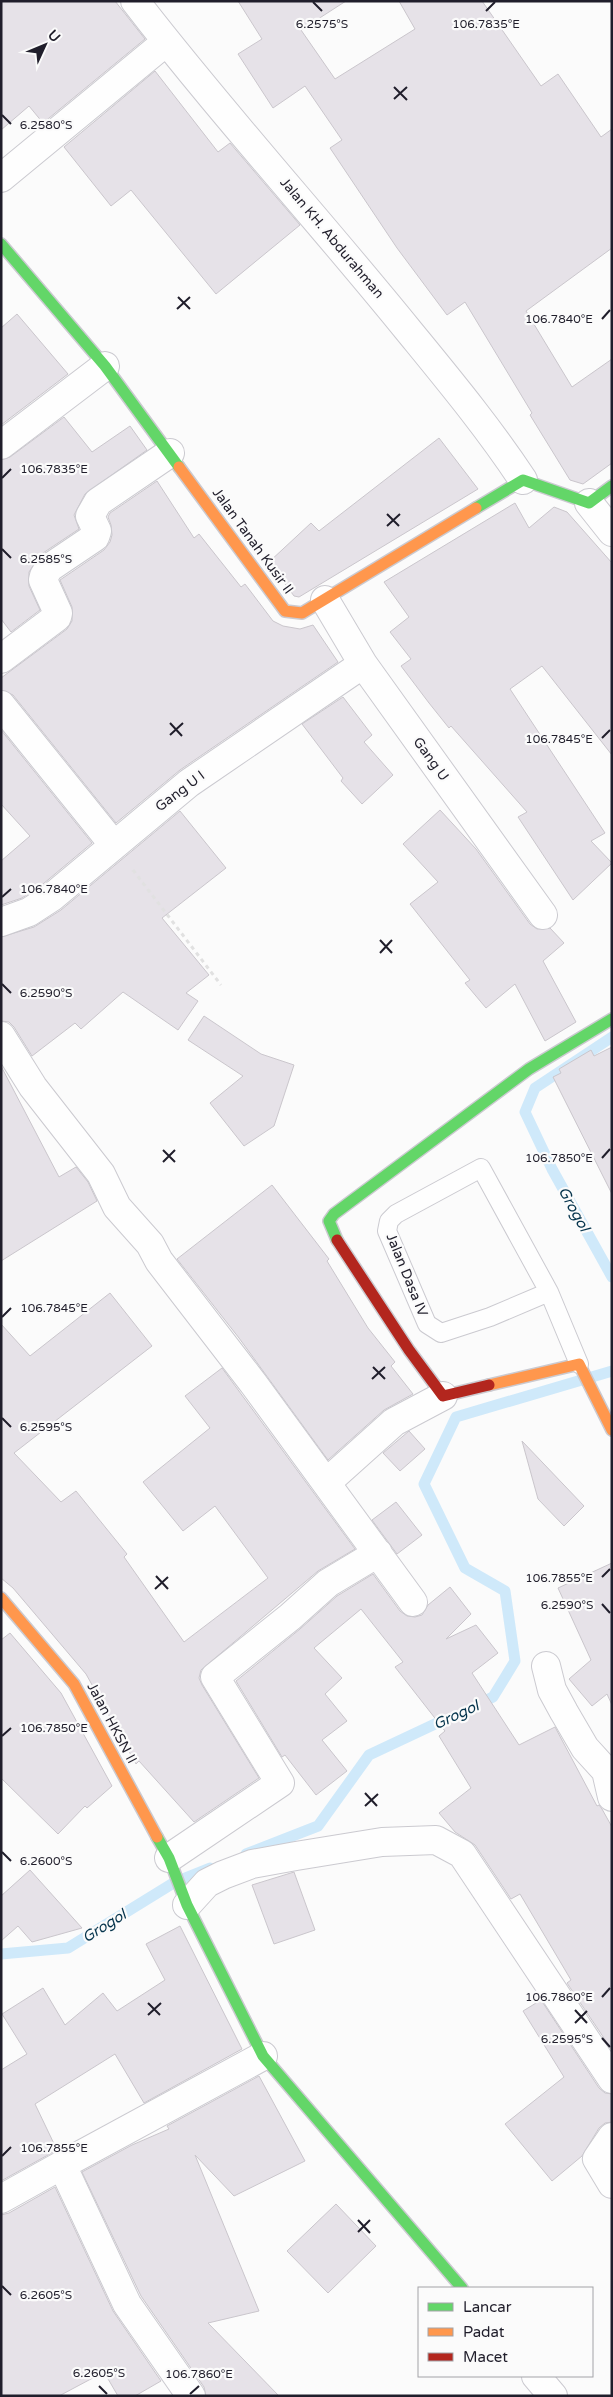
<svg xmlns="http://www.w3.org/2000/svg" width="613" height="2397" viewBox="0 0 613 2397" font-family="'Varela Round',sans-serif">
	<rect width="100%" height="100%" fill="#fbfbfb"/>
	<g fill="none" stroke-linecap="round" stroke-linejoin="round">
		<path stroke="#cfe9fa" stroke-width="11" d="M612 1037 535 1088 525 1112 552 1169 612 1277
			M476 1705 493 1697 515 1661 505 1591 465 1568 424 1484 456 1417 612 1371
			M246 1854 318 1826 369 1755 452 1716
			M1 1954 68 1948 175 1882 210 1868"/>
	</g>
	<path fill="#e6e2e8" stroke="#cac6cc" d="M1 1H115L145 39 43 123 29 106 1 130Z
		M238 1H346L301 30 335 79 415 29 399 1H482L541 86 558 74 601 137 612 129V248L526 311 572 387 612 359V463L583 484 570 480 530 415 532 413 465 302 447 315 397 248 330 148 342 140 305 86 273 108 238 54 262 39Z
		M155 71 218 152 230 143 300 225 216 294 131 190 111 206 64 147Z
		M17 314 68 374 1 425V328Z
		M64 417 92 452 130 426 147 450 85 494 74 515 79 529 40 555 29 572V586L40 610 11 632 1 619V460L10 457Z
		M439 438 478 489 299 597 294 596 269 562 311 523 319 531Z
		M157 481 194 538 199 534 241 587 245 584 273 621 283 626 300 629 313 625 338 662 180 770 116 823 13 695 1 690V678L67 629 72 621V607L60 580 104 550 110 542 112 535 111 525 108 517 110 513Z
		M515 503 529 528 554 507 567 512 612 563V755L542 666 510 689 605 833 591 841 612 863 573 900 518 817 527 812 451 726 449 728 429 703 401 666 411 659 390 632 409 617 384 582Z
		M343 697 372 735 364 742 393 775 362 804 341 781 343 778 302 724Z
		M1 730 92 843 43 884 22 898 1 905V861L30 836 1 804Z
		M440 810 476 849 530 924 537 929 550 928 564 943 543 961 576 1022 545 1041 515 984 486 1008 465 983 470 980 410 904 438 882 403 844Z
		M180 811 226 868 162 918 209 975 186 993 198 1001 178 1030 123 992 81 1029 75 1023 32 1056 14 1027 9 1022 1 1021V937L34 927 61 910Z
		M204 1016 261 1054 294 1065 274 1126 244 1146 210 1103 243 1076 188 1040Z
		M612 1047V1194L553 1077 561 1073 559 1069 591 1050 594 1056Z
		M1 1066 59 1177 76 1167 88 1182 97 1201 1 1261Z
		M272 1185 329 1259 327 1261 368 1328 395 1362 391 1366 413 1394 384 1410 328 1460 239 1338 177 1259Z
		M110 1293 152 1346 14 1453 61 1502 76 1491 127 1554 124 1557 184 1642 268 1578 215 1506 183 1531 143 1482 210 1428 185 1396 222 1368 355 1549 318 1571 201 1670 199 1678 202 1685 259 1778 194 1822 139 1761 136 1764 86 1674 13 1588 1 1578V1324L30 1356Z
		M409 1431 425 1449 400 1471 383 1453Z
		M522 1441 584 1506 564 1526 538 1499Z
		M396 1502 422 1535 397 1554 372 1520Z
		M612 1563V1705L607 1694 592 1706 569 1679 591 1660 558 1588Z
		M373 1574 400 1611 407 1616 415 1617 422 1615 428 1605 450 1587 471 1614 446 1639 476 1625 498 1653 472 1673 519 1745 555 1727 597 1806 599 1805 602 1809 612 1827V2050L567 1983 571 1980 520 1894 511 1899 475 1845 455 1832 439 1813 471 1788 439 1736 445 1731 395 1667 403 1662 361 1609 314 1648 342 1678 325 1694 347 1721 322 1740 347 1771 316 1795 285 1755 282 1757 236 1681 300 1629 337 1596Z
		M10 1633 61 1693 112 1786 87 1808 85 1806 58 1834 1 1778V1640Z
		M30 1870 82 1928 32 1942 18 1926 1 1941V1896Z
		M294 1872 315 1930 274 1944 252 1885Z
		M180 1926 242 2049 144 2103 115 2054 35 2104 57 2150 1 2181V2070L27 2054 2 2014 43 1988 65 2025 103 1993 117 2011 165 1980 146 1944Z
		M541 2000 599 2088 605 2093 612 2094V2122L605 2123 599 2128 582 2156 552 2181 505 2124 564 2077 523 2011Z
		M259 2076 305 2161 234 2196 195 2155 259 2311 208 2323 279 2396H206L204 2387 141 2296 82 2172 132 2145 169 2129 167 2126Z
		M55 2187 113 2311 161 2381 135 2396H118L104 2372 59 2396H1V2215L9 2213Z
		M336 2204 376 2246 328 2293 287 2251Z"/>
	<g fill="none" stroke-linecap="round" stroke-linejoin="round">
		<g stroke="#cbcad0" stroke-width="20">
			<path id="lane" d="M549 1292 490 1317 441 1333 427 1324 387 1231 389 1221 396 1214 481 1168 549 1292 579 1364"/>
		</g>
		<g stroke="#cbcad0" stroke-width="30">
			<path id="street" d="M135 1C222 114 318 219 408 330 448 379 488 427 523 480
				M1 178 166 42
				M1 445 105 366
				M589 503 612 532
				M325 600 363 664 543 915
				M1 659 57 617 58 613 43 580 44 576 49 568 95 537 97 531 90 516 98 502 170 453
				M1 705 113 844
				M1 922 29 912 52 897 189 783 363 664
				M1 1036 33 1087 101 1174 117 1207 150 1244 159 1261 253 1383 413 1602
				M326 1483 394 1422 443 1396
				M546 1666 552 1690 564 1712 585 1748 606 1771 612 1797
				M169 1858 280 1783 215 1677 290 1617 328 1583 378 1553
				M187 1905 207 1883 223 1875 252 1864 296 1856 382 1842 436 1840 462 1854 612 2079
				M612 2137 597 2159 612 2184
				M1 2199 62 2165
				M536 2376 553 2396
				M191 2396 127 2304 62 2165 263 2056"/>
		</g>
		<g stroke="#cbcad0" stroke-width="14">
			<path id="fast" d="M1 244 105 366 179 467
				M476 508 523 480 589 503 612 486
				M337 1240 329 1221 334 1214 529 1069 612 1019
				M157 1837 169 1858 187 1905 263 2056 462 2288"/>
		</g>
		<g stroke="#cbcad0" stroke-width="14">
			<path id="slow" d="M179 467 285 611 302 613 476 508
				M489 1385 579 1364 612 1430
				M1 1598 74 1684 157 1837"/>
		</g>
		<g stroke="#cbcad0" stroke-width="14">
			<path id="jam" d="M337 1240 409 1350 443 1396 489 1385"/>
		</g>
		<path stroke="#e1e1e1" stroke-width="3" stroke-dasharray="4 4" stroke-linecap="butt" d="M133 870 221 985"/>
		<use href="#lane" stroke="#fefefe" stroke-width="18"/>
		<use href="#street" stroke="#fefefe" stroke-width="28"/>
		<use href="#fast" stroke="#63d668" stroke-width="11"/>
		<use href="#slow" stroke="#ff974d" stroke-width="11"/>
		<use href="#jam" stroke="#b3261e" stroke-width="11"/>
	</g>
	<path fill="none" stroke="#201e2b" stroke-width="2" d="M313 2 322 11M486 11 495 2M394 87 407 100M394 99 407 87M2 115 11 124M178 297 190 309M177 309 190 297M602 319 610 310M2 478 11 469M387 514 399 526M387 526 400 514M2 549 11 558M170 723 182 736M170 735 183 723M602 738 610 730M2 897 11 889M380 940 392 953M380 953 392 940M2 984 11 993M163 1150 175 1162M602 1158 610 1149M163 1162 175 1150M2 1317 11 1308M373 1367 385 1379M372 1379 385 1367M2 1418 11 1427M156 1576 168 1589M602 1577 610 1569M155 1589 168 1577M602 1604 610 1613M2 1736 11 1728M365 1793 377 1806M365 1806 378 1794M2 1852 11 1861M602 1997 610 1988M148 2003 160 2015M575 2010 587 2023M148 2015 161 2003M575 2023 587 2011M602 2038 610 2047M2 2156 11 2147M358 2220 370 2233M358 2232 370 2220M2 2286 11 2295M99 2386 107 2394M190 2394 199 2386"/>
	<g text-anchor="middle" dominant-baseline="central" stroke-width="4.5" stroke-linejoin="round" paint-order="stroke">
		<g font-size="14" fill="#201e2b" stroke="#fbfbfb">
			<text transform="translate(332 238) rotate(50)">Jalan KH. Abdurahman</text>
			<text transform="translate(253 541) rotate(54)">Jalan Tanah Kusir II</text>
			<text transform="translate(431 759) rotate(54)">Gang U</text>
			<text transform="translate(180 791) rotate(-37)">Gang U I</text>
			<text transform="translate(407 1275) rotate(68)">Jalan Dasa IV</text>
			<text transform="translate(112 1723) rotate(62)">Jalan HKSN II</text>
		</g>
		<g font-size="15" font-style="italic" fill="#06354d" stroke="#fbfbfb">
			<text transform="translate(574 1209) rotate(61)">Grogol</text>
			<text transform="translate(456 1715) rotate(-25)">Grogol</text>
			<text transform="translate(104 1926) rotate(-32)">Grogol</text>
		</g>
	</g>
	<g font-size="12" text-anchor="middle" fill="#201e2b" stroke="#fbfbfb" stroke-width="4.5" stroke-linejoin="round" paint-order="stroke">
		<text x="486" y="28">106.7835°E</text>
		<text x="322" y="28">6.2575°S</text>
		<text x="46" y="129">6.2580°S</text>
		<text x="559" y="323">106.7840°E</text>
		<text x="54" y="473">106.7835°E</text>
		<text x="46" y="563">6.2585°S</text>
		<text x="559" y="743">106.7845°E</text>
		<text x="54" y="893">106.7840°E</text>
		<text x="46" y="997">6.2590°S</text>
		<text x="559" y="1162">106.7850°E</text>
		<text x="54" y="1312">106.7845°E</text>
		<text x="46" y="1431">6.2595°S</text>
		<text x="559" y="1582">106.7855°E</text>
		<text x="567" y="1609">6.2590°S</text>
		<text x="54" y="1732">106.7850°E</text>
		<text x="46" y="1865">6.2600°S</text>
		<text x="559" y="2001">106.7860°E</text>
		<text x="567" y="2043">6.2595°S</text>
		<text x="54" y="2152">106.7855°E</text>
		<text x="46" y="2299">6.2605°S</text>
		<text x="99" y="2377">6.2605°S</text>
		<text x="199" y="2378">106.7860°E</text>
	</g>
	<rect width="613" height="2397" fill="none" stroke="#201e2b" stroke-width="5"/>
	<rect x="418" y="2287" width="175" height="90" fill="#fbfbfb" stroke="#a3a3a8"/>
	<rect x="428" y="2303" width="25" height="8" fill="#63d668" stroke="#a3a3a8"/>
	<text x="463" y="2312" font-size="15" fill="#201e2b">Lancar</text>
	<rect x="428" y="2328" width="25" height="8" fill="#ff974d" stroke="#a3a3a8"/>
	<text x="463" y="2337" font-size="15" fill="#201e2b">Padat</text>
	<rect x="428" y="2353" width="25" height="8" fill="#b3261e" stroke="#a3a3a8"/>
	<text x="463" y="2362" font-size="15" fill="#201e2b">Macet</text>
	<g transform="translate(45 45) rotate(46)" stroke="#fbfbfb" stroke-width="4" paint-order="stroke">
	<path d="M0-4L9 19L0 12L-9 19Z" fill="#201e2b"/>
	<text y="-8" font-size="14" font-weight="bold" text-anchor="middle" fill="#201e2b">U</text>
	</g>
</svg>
